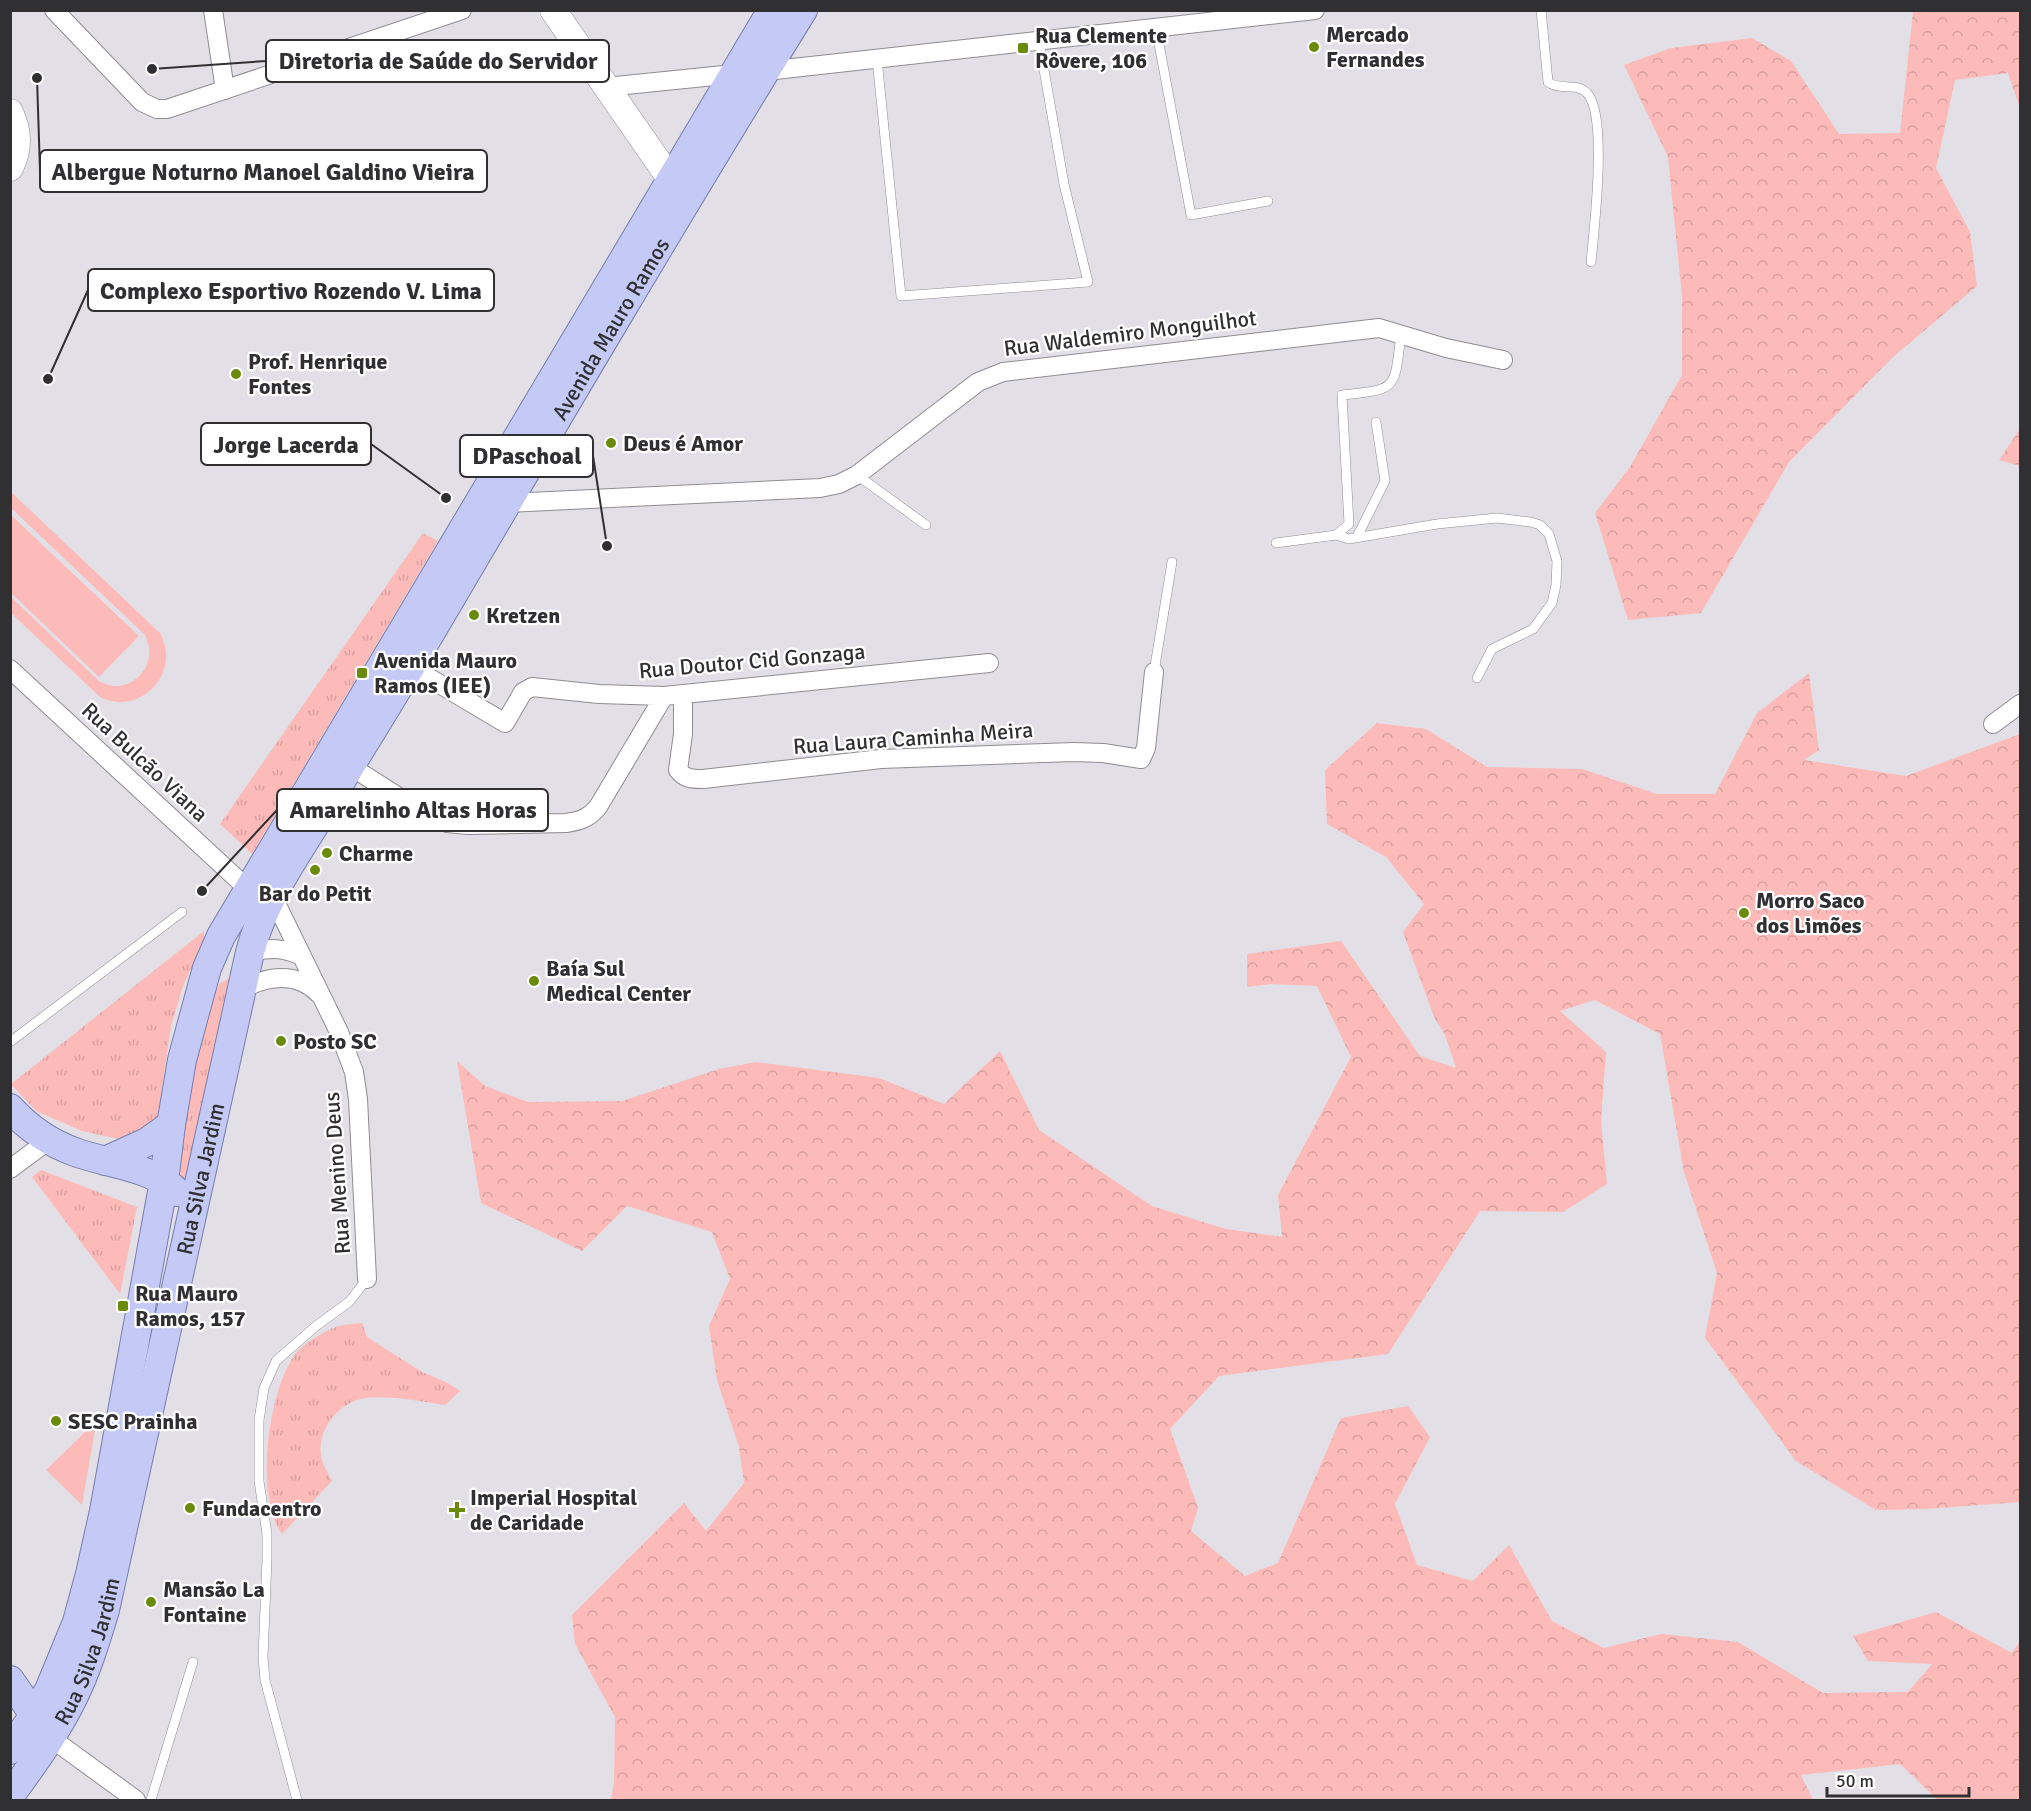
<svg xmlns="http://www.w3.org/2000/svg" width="2031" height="1811" viewBox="0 0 2031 1811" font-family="Signika,sans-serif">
	<defs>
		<pattern id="grass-tufts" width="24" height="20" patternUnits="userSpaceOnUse" patternTransform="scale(1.5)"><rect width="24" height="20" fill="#fcbbb9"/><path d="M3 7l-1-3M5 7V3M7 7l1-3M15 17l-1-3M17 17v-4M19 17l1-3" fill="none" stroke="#d8a1a0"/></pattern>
		<pattern id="forest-crowns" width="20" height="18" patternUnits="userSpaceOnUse" patternTransform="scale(1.5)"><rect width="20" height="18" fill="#fcbbb9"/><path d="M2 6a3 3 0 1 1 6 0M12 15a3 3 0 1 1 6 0" fill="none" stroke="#d8a1a0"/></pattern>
	</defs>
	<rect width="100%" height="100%" fill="#e3dfe6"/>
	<path fill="url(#grass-tufts)" d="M423 533 438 541 252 854 220 824Z
		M204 931V940L183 986 171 1026 157 1121 118 1139 82 1131 36 1111 11 1084Z
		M231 977 188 1183 174 1166 199 1027 219 984Z
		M41 1170 137 1207 120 1294 32 1177Z
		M362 1323 367 1337 422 1372 448 1383 460 1391 445 1405C419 1401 391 1395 365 1398 339 1402 317 1429 321 1456 323 1465 328 1473 332 1481L282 1534C254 1497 268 1389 296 1353 302 1345 329 1328 339 1326 346 1324 354 1324 362 1323Z"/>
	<path fill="url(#forest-crowns)" d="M1913 11H2020V108L2008 73 1955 80 1936 168 1970 232 1977 286 1893 357 1789 462 1701 613 1628 620 1595 513 1630 467 1682 375V297L1668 157 1624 65 1671 48 1752 38 1791 61 1839 134 1900 133Z
		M2020 429V466L1999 460Z
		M1809 673 1819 750 1804 760 1906 776 2020 734V1502L1925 1509 1876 1510 1796 1461 1705 1338 1717 1273 1684 1172 1660 1034 1595 1000 1560 1011 1606 1052 1601 1121 1607 1184 1563 1212 1480 1211 1388 1354 1219 1376 1170 1429 1198 1508 1191 1531 1245 1576 1278 1563 1341 1418 1408 1406 1430 1437 1395 1504 1417 1565 1473 1581 1509 1545 1552 1621 1604 1648 1661 1634 1738 1642 1823 1693 1908 1692 1932 1664 1868 1661 1853 1636 1936 1612 2012 1653 2020 1641V1800H1938L1900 1764 1801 1775 1813 1800H611L614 1783 615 1717 575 1644 572 1615 684 1503 706 1531 744 1483 739 1447 717 1380 709 1326 730 1279 712 1232 627 1206 582 1251 481 1203 457 1061 485 1086 528 1102 622 1101 719 1069 756 1062 879 1078 944 1104 1000 1051 1039 1130 1152 1206 1226 1229 1282 1237 1278 1195 1351 1057 1317 986 1271 984 1247 987V954L1341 941 1420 1056 1456 1068 1445 1035 1434 1017 1403 932 1424 904 1386 857 1327 824 1325 770 1377 723 1426 729 1487 767 1582 769 1657 794H1715L1757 713Z"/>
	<path fill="#fcbbb9" d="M11 492 161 634C163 640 166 647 166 653 168 679 145 703 119 702 113 702 106 699 101 698L11 613V597L100 682C104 683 110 686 114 686 134 687 152 668 149 648 149 644 146 639 145 635L11 508Z
		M11 515 139 636 99 677 11 593Z
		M95 1429 82 1505 46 1470 87 1430Z"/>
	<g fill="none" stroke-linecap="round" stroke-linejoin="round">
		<g stroke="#8f8c92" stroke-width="10">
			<path id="lane" d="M1541 10 1548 82C1559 91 1577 82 1587 93 1608 115 1594 230 1591 262
				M1156 28 1191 215 1268 201
				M877 59 901 296 1088 282 1064 184 1039 41
				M857 475 926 525
				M1336 535 1349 539 1437 524 1497 518 1531 522 1540 525 1549 534 1557 561 1556 585 1552 603 1533 629 1492 649 1477 678
				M1357 537 1385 481 1376 422
				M1276 543 1336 535 1349 524 1342 395C1398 389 1394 391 1401 334
				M1154 672 1172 562
				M10 1042 182 912
				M151 1800 193 1662
				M297 1800 265 1680 263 1657 267 1559V1534L259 1481V1420L264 1388 276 1361 316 1326 349 1302 367 1279"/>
		</g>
		<g stroke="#8f8c92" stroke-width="20">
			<path id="street" d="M54 10 142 102 157 109H167L462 10
				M213 10 225 90
				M766 71 1315 10
				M606 87 734 74
				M506 503 820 488 839 484 857 475 978 382 1003 372 1379 328 1446 348 1503 360
				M411 667 505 723 523 692 532 687 599 694 664 696 989 663
				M10 669 248 889
				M683 695V734L678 770C685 779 692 779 703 779L881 759 1074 752 1103 753 1141 759 1146 748 1154 672
				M1993 724 2020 704
				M350 766 427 815 447 823 468 825 566 823C580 821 589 818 598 807L664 696
				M272 895 339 1032 354 1072 358 1099 367 1279
				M250 952C272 948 280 947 302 956
				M242 989C268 976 297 971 319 994
				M10 1169 49 1140
				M51 1738 136 1800"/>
		</g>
		<g stroke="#8f8c92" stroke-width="27">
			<path id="secondary" d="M553 10 671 180
				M10 112C19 131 20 149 10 168"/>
		</g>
		<g stroke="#777dac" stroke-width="30">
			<g id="primary">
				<path d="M10 1108C28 1128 50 1143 75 1152 107 1164 152 1166 177 1192"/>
				<path d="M105 1161 147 1142 171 1125"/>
				<path d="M10 1680 43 1728"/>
				<path d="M10 1750 34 1715 49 1690 77 1622 90 1574 104 1511 164 1181 171 1125 182 1060 207 968 221 936 772 10"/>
				<path id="s1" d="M10 1796C33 1764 56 1733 73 1698 87 1670 96 1640 105 1610L250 952C262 906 289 866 314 826 346 772 379 720 411 666 540 447 669 227 803 10"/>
			</g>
		</g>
		<use href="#lane" stroke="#fff" stroke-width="9"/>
		<use href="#street" stroke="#fff" stroke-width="18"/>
		<use href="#secondary" stroke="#fff" stroke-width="26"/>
		<use href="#primary" stroke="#c4caf5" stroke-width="28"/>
	</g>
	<g fill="#6a8a0b" stroke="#fff" stroke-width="2">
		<circle cx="1314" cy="47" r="6"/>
		<rect x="1017" y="42" width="12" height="12" rx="3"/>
		<circle cx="236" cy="374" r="6"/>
		<circle cx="611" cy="443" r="6"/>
		<circle cx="474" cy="615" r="6"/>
		<rect x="356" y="667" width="12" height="12" rx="3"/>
		<circle cx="327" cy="853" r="6"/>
		<circle cx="315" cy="870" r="6"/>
		<circle cx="1744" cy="913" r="6"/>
		<circle cx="534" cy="981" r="6"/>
		<circle cx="281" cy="1041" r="6"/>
		<rect x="117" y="1300" width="12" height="12" rx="3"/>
		<circle cx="56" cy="1421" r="6"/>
		<circle cx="190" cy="1508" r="6"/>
		<path d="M454 1501h6v6h6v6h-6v6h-6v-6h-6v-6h6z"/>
		<circle cx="151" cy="1602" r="6"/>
	</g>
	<g text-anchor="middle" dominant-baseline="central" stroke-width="4.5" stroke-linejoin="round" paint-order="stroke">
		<g font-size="22" font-weight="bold" fill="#302f31" stroke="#fff" text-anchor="start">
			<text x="1326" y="34">Mercado<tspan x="1326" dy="25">Fernandes</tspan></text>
			<text x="1035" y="35">Rua Clemente<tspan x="1035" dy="25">Rôvere, 106</tspan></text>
			<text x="248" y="361">Prof. Henrique<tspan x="248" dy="25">Fontes</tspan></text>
			<text x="623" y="443">Deus é Amor</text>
			<text x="486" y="615">Kretzen</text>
			<text x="374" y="660">Avenida Mauro<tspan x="374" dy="25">Ramos (IEE)</tspan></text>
			<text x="339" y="853">Charme</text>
			<text x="315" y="893" text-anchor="middle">Bar do Petit</text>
			<text x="1756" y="900">Morro Saco<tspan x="1756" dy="25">dos Limões</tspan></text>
			<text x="546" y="968">Baía Sul<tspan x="546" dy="25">Medical Center</tspan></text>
			<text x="293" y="1041">Posto SC</text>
			<text x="135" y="1293">Rua Mauro<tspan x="135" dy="25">Ramos, 157</tspan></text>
			<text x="68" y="1421">SESC Prainha</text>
			<text x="470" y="1497">Imperial Hospital<tspan x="470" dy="25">de Caridade</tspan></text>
			<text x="202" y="1508">Fundacentro</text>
			<text x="163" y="1589">Mansão La<tspan x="163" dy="25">Fontaine</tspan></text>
		</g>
		<g font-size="22" fill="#302f31" stroke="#fff">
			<text stroke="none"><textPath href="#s1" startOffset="1605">Avenida Mauro Ramos</textPath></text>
			<text transform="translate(1130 333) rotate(-7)">Rua Waldemiro Monguilhot</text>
			<text transform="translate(752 661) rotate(-5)">Rua Doutor Cid Gonzaga</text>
			<text transform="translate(913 738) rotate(-4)">Rua Laura Caminha Meira</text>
			<text transform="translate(145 762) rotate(43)">Rua Bulcão Viana</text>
			<text transform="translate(337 1173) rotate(-94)">Rua Menino Deus</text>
			<text stroke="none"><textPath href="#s1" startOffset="652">Rua Silva Jardim</textPath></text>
			<text stroke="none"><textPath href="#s1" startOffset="166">Rua Silva Jardim</textPath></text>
		</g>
	</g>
	<path fill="none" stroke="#302f31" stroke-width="2" d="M152 69L266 61M37 78L40 171M48 379L88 290M446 498L371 444M607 546L593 456M202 891L277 810"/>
	<g fill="#302f31" stroke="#fff" stroke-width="2">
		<circle cx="152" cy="69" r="6"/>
		<circle cx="37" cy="78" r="6"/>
		<circle cx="48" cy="379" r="6"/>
		<circle cx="446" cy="498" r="6"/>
		<circle cx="607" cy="546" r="6"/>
		<circle cx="202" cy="891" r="6"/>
	</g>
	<g fill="#fff" stroke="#302f31" stroke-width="2">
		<rect x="266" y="40" width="343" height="42" rx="6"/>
		<rect x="40" y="150" width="447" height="42" rx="6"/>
		<rect x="88" y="269" width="406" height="42" rx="6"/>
		<rect x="201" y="423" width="170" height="42" rx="6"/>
		<rect x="460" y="435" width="133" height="42" rx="6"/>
		<rect x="277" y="789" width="271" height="42" rx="6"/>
	</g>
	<g font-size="24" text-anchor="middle" font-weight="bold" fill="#302f31">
		<text x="438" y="69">Diretoria de Saúde do Servidor</text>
		<text x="263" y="180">Albergue Noturno Manoel Galdino Vieira</text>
		<text x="291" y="299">Complexo Esportivo Rozendo V. Lima</text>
		<text x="286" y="453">Jorge Lacerda</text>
		<text x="527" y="464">DPaschoal</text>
		<text x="413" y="818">Amarelinho Altas Horas</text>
	</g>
	<rect width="2031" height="1811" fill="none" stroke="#302f31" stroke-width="24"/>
	<path d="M1827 1787v9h142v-9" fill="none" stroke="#302f31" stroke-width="3"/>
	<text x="1836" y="1787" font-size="18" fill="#302f31" stroke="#ffffff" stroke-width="4.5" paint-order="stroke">50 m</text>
</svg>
